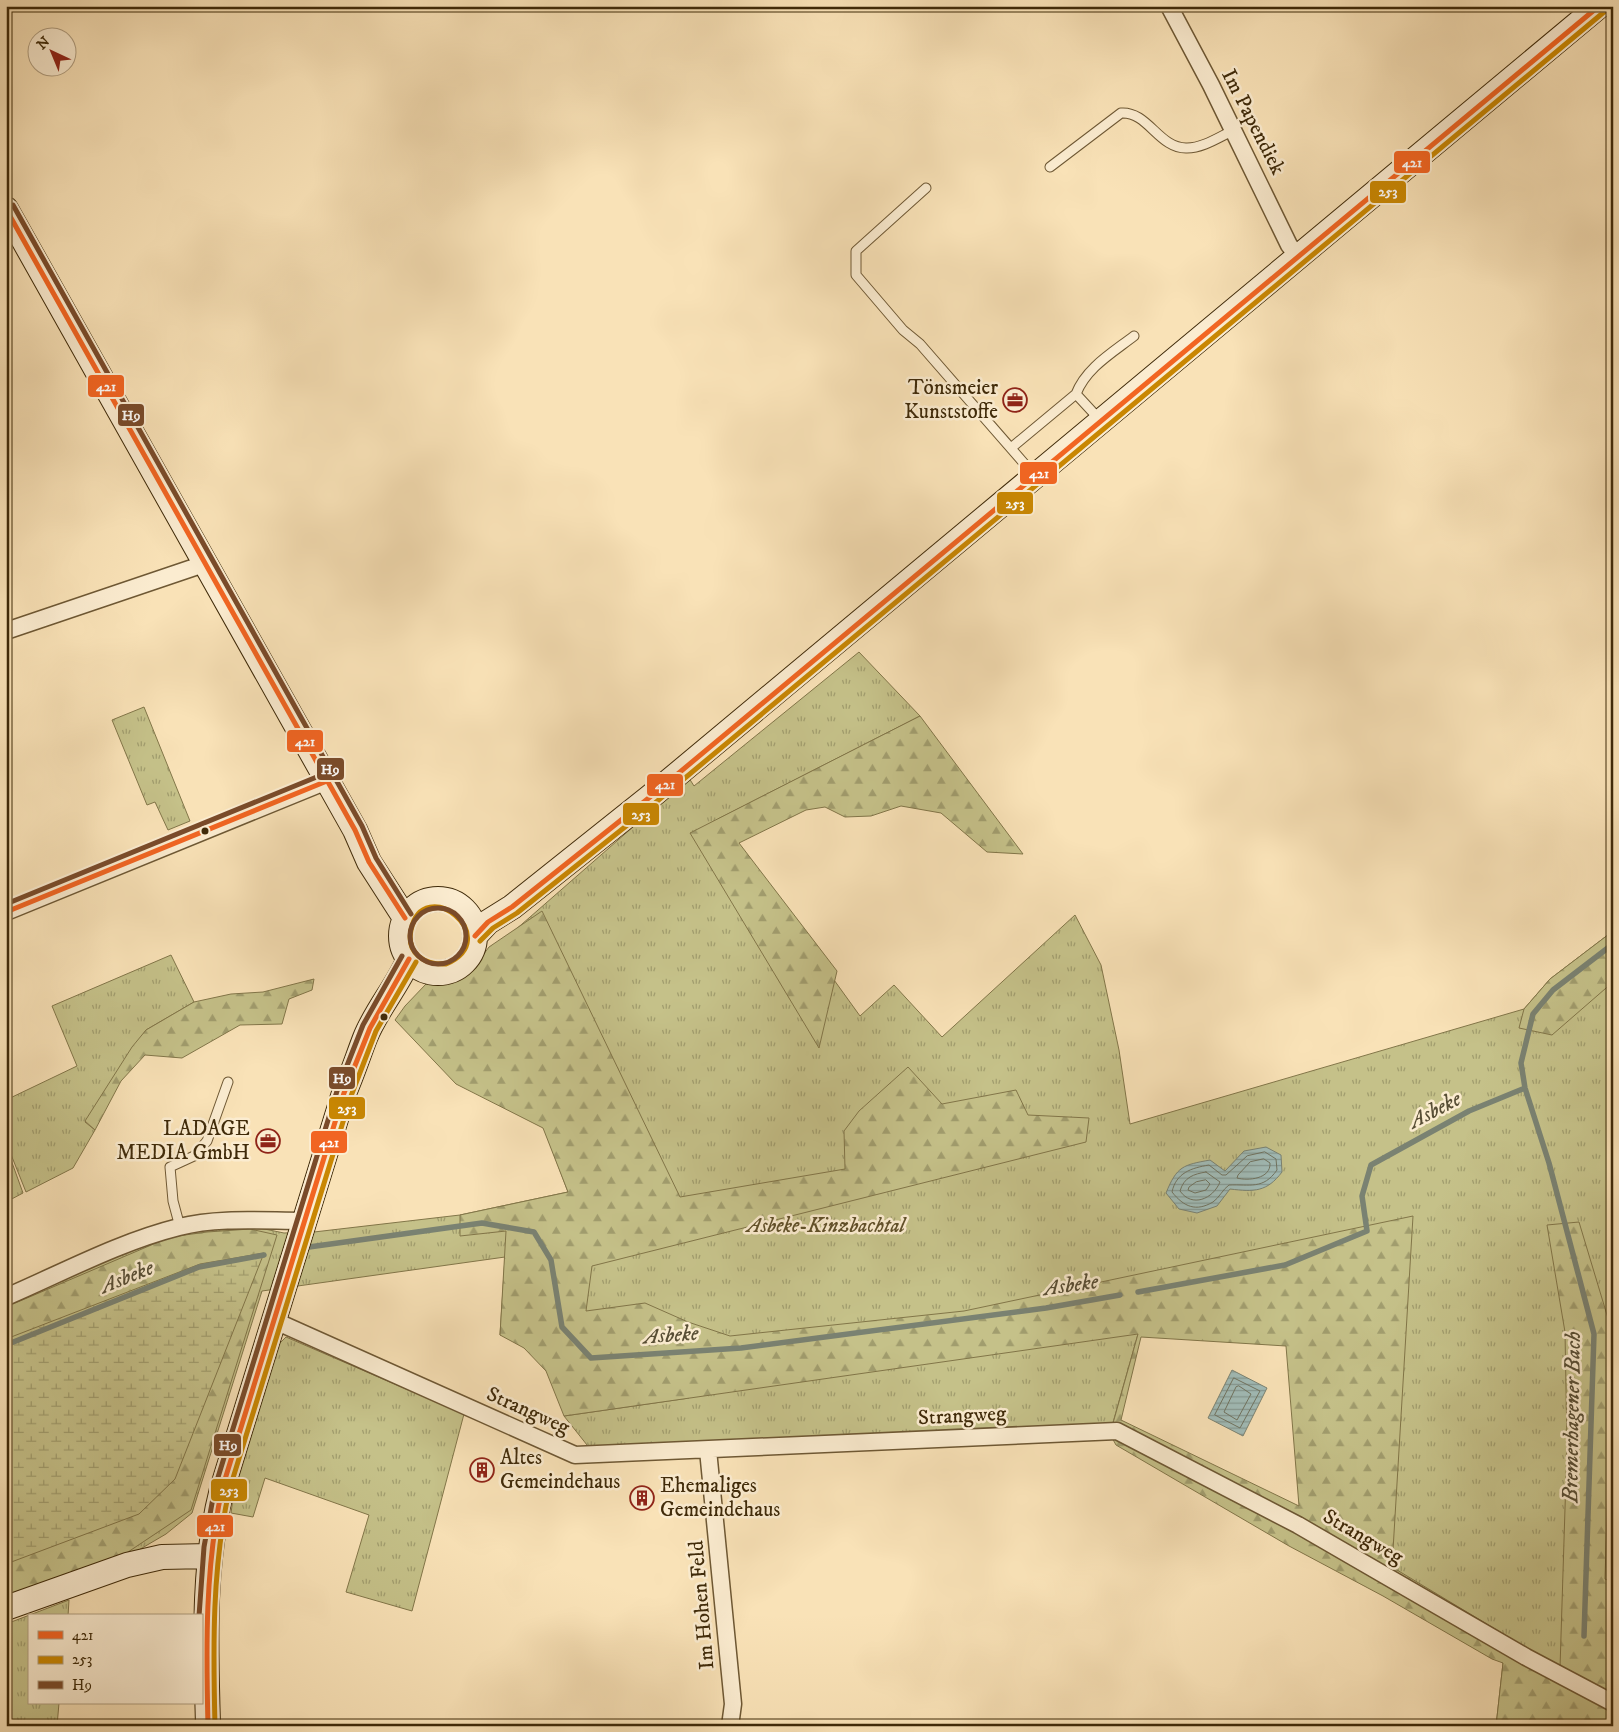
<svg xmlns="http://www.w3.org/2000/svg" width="1619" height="1732" viewBox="0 0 1619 1732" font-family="'IM FELL DW Pica',serif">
	<defs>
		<pattern id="grass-tufts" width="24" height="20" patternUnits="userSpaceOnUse" patternTransform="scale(1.25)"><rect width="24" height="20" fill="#c5c189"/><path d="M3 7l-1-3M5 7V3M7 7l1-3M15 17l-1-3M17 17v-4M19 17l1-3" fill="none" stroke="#a19d6e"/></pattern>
		<pattern id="forest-firs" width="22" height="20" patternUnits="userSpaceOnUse" patternTransform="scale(1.25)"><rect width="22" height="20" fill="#c5c189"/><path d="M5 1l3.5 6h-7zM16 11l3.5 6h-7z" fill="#a19d6e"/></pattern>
		<pattern id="wetland-marsh" width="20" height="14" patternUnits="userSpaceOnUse" patternTransform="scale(1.25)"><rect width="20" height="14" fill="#c5c189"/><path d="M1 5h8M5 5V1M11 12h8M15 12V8" fill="none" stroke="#a19d6e"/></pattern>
		<pattern id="water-rules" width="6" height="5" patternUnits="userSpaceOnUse" patternTransform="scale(1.25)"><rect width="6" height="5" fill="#a1bcb8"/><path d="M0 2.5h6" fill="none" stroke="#859994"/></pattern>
	</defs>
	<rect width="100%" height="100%" fill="#f9e2b7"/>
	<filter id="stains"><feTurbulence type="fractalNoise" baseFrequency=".004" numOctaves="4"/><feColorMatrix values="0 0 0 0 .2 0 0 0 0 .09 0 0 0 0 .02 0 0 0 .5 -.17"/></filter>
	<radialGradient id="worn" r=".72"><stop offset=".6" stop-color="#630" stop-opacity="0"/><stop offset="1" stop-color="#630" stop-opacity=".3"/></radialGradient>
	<path fill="url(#grass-tufts)" stroke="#827649" d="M859 652 920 716 718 819 860 1016 894 985 942 1037 1075 915 1101 965 1119 1050 1130 1124 1524 1009 1550 979 1613 931V1726H1496L1503 1663 1391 1569 1289 1343 1138 1334 1112 1426 591 1450 564 1416 689 1398 537 1337 500 1335 505 1257 262 1291 192 1513 166 1534 137 1551 6 1598V1302L211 1218 284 1233 314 1232 460 1215 568 1192 538 1112 434 1001 689 778 694 786Z
		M144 707 190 821 168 830 155 802 147 805 112 720Z
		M171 955 194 1002 146 1030 85 1122 95 1130 73 1168 26 1192 6 1142V1100L77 1066 52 1006Z
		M6 1146 23 1193 6 1202Z
		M286 1337 464 1414 412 1611 346 1592 369 1515 265 1478 253 1517 231 1513 234 1491 278 1345Z
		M69 1600 68 1616H29V1703H59L57 1726H6V1624Z"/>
	<path fill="url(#forest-firs)" stroke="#827649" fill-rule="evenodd" d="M920 716 1023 854 987 852 941 813 901 806 871 816 845 817 825 807 806 810 739 843 837 971 819 1048 690 833Z
		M542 911 680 1197 845 1169 844 1131 859 1111 908 1067 942 1104 1016 1090 1028 1115 1089 1118 1086 1142 592 1266 586 1311 645 1303 688 1322 730 1336 964 1311 1413 1216 1392 1567 1560 1668 1567 1445 1565 1332 1547 1225 1579 1222 1610 1325V1416L1605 1579 1613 1582V1726H1496L1503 1663 1492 1659 1383 1596 1289 1546 1116 1445 1110 1434 1138 1334 564 1416 546 1371 524 1348 500 1335 506 1231 460 1236V1215L568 1192 543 1128 456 1084 395 1020 405 1006 426 984 456 981 477 963 489 947ZM1141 1337 1286 1346 1299 1506 1121 1420Z
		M1613 931V982L1552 1035 1519 1028 1524 1009 1550 979Z
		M314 979 312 990 289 999 282 1024 240 1025 182 1058 145 1055 121 1081 95 1130 85 1121 132 1047 146 1030 194 1002 231 994 263 992Z
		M250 1229 277 1235 191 1510 104 1568 6 1602V1307L170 1237 207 1232Z"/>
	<path fill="url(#wetland-marsh)" stroke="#827649" d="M264 1253 175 1479 139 1514 6 1564V1339L200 1264Z"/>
	<path fill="url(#water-rules)" stroke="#7a8272" d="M1266 1147 1281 1155 1282 1172C1267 1192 1254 1192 1230 1189L1217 1206 1197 1213 1179 1209 1166 1193C1177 1166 1183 1165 1210 1160L1225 1171 1244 1151Z
		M1232 1370 1267 1388 1243 1436 1208 1418Z"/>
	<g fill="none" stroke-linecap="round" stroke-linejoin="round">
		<path stroke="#707360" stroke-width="1" d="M1265 1152 1276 1159 1277 1170C1263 1190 1250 1184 1229 1185 1223 1189 1219 1198 1213 1202 1196 1212 1184 1207 1172 1192 1176 1173 1191 1168 1209 1165L1222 1175H1226L1247 1156Z
			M1264 1159 1270 1163C1271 1179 1248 1181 1237 1178L1238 1175 1250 1162Z
			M1206 1172 1220 1182C1213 1199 1192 1208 1180 1191 1184 1177 1194 1174 1206 1172Z
			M1206 1180 1210 1184 1206 1190 1195 1193 1188 1190 1189 1187 1196 1182Z
			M1234 1378 1260 1391 1240 1428 1215 1415Z
			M1239 1386 1251 1394 1237 1420 1224 1412 1236 1387Z"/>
		<path stroke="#7a8272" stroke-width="5.5" d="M309 1247 482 1223 534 1232 551 1260 562 1327 591 1358 741 1348 1046 1308 1120 1295
			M1138 1292 1285 1265 1367 1231 1362 1196 1371 1165 1469 1111 1525 1088
			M6 1345 199 1267 264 1255
			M1584 1636 1594 1334 1549 1163 1525 1088 1521 1063 1533 1014 1553 990 1613 944"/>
		<g stroke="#6e5834" stroke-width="11">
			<path id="lane" d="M1050 167 1121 113C1148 111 1159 149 1187 148 1203 148 1219 137 1234 130
				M926 188 856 251V275L903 330 920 344 1035 476
				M1076 394C1086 368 1112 353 1134 336
				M1011 448 1076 394 1100 420
				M180 1227 173 1201 170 1167 194 1156 207 1141 228 1082"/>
		</g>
		<g stroke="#6e5834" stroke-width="19">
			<path id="street" d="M1169 6 1211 85 1289 245 1299 258
				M6 631 204 564
				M6 912 327 781
				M6 1297C62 1273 119 1242 179 1227 219 1217 263 1221 304 1221
				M273 1320 575 1455 1117 1431 1298 1525 1526 1657 1613 1703
				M708 1450 733 1704 730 1726"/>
		</g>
		<g stroke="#3f2a09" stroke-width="26">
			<path id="secondary" d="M6 209 355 830 369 862 405 918
				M401 936a37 37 0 1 1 74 0a37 37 0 1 1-74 0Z
				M475 936 488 922 512 907 650 797 1599 6
				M6 1608 127 1565 162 1557 209 1556
				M208 1726C206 1646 202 1567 222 1489L344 1093C352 1075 358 1056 365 1038 376 1010 397 987 409 959"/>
		</g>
		<use href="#lane" stroke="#fbecd0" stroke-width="9"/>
		<use href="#street" stroke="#fbecd0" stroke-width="16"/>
		<use href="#secondary" stroke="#fbecd0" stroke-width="24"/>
		<g stroke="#fbecd0" stroke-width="9">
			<path id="bus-1" d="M6 209 355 830 369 862 405 918
				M6 912 327 781
				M475 936 488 922 512 907 650 797 1599 6
				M208 1726C206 1646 205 1568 222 1489L344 1093 370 1028 409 959"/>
		</g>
		<g stroke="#fbecd0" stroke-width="9">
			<path id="bus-2" d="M480 941 493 928 517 913 655 803 1604 12
				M446 964C425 965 406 954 411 930 423 872 506 938 446 964
				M215 1726C213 1646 212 1569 229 1491L351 1096 376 1031 416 962"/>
		</g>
		<g stroke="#fbecd0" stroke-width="9">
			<path id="bus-3" d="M13 205 362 826 376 858 411 914
				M6 904 324 774
				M410 936a28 28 0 1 1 56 0a28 28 0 1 1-56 0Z
				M199 1616 204 1547 215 1487 337 1091 363 1025 402 956"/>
		</g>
		<use href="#bus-1" stroke="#f26522" stroke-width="5"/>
		<use href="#bus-2" stroke="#c98702" stroke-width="5"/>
		<use href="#bus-3" stroke="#7a4b2a" stroke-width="5"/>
	</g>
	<defs>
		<g id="office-ring" transform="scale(1.25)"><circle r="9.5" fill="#fbecd0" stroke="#8f2418" stroke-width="1.5"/><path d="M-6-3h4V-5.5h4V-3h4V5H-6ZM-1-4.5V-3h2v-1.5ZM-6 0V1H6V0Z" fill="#8f2418"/></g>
		<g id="building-ring" transform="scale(1.25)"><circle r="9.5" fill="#fbecd0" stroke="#8f2418" stroke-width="1.5"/><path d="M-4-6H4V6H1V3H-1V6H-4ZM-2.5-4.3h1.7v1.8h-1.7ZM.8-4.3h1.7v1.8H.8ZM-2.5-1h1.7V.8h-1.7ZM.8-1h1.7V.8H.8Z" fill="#8f2418"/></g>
	</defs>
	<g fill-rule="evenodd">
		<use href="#office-ring" x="1015" y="400"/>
		<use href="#office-ring" x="268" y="1141"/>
		<use href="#building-ring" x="482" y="1470"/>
		<use href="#building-ring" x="642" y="1498"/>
	</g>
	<g fill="#3f2a09" stroke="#fbecd0" stroke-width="2">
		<circle cx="205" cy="831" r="4.5"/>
		<circle cx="384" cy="1017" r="4.5"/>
	</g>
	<g text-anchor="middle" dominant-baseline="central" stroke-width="5" stroke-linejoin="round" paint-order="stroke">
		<g font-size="21" fill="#3f2a09" stroke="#fbecd0">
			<text transform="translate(1253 122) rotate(63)">Im Papendiek</text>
			<text transform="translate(528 1411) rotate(24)">Strangweg</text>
			<text transform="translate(962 1416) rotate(-3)">Strangweg</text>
			<text transform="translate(1363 1537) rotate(30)">Strangweg</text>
			<text transform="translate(702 1605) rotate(-95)">Im Hohen Feld</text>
		</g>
		<g font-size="21" fill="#3f2a09" stroke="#fbecd0" text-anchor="end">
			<text x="998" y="388">Tönsmeier<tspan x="998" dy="24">Kunststoffe</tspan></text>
			<text x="250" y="1129">LADAGE<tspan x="250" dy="24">MEDIA GmbH</tspan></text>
			<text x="500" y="1458" text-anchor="start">Altes<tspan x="500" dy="24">Gemeindehaus</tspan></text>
			<text x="660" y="1486" text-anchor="start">Ehemaliges<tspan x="660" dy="24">Gemeindehaus</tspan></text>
		</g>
		<g font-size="21" font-style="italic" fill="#605029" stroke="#fbecd0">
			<text x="826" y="1226">Asbeke-Kinzbachtal</text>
		</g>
		<g font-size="22" font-style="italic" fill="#584e35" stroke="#fbecd0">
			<text transform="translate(1435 1110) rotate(-28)">Asbeke</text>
			<text transform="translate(127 1277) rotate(-22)">Asbeke</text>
			<text transform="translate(1071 1285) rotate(-8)">Asbeke</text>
			<text transform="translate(671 1335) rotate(-4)">Asbeke</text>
			<text transform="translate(1572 1417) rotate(-89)">Bremerhagener Bach</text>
		</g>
	</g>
	<g stroke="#fbecd0" stroke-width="2">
		<rect x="1393" y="150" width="38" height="24" rx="5" fill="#f26522"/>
		<rect x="1369" y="180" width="38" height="24" rx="5" fill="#c98702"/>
		<rect x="87" y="374" width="38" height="24" rx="5" fill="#f26522"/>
		<rect x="117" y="403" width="28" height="24" rx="5" fill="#7a4b2a"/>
		<rect x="1019" y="461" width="39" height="24" rx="5" fill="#f26522"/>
		<rect x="996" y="491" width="38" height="24" rx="5" fill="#c98702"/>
		<rect x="286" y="729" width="38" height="24" rx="5" fill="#f26522"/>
		<rect x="316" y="757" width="29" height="24" rx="5" fill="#7a4b2a"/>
		<rect x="646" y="773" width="38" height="24" rx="5" fill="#f26522"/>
		<rect x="622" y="802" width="38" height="24" rx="5" fill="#c98702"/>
		<rect x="328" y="1066" width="28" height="24" rx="5" fill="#7a4b2a"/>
		<rect x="328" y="1096" width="38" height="24" rx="5" fill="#c98702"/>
		<rect x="310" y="1130" width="38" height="24" rx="5" fill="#f26522"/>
		<rect x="213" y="1433" width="29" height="24" rx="5" fill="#7a4b2a"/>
		<rect x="210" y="1478" width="38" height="24" rx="5" fill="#c98702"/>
		<rect x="196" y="1514" width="38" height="24" rx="5" fill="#f26522"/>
	</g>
	<g font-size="14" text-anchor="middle" font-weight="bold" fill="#fff">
		<text x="1412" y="167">421</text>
		<text x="1388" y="196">253</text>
		<text x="106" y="391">421</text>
		<text x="131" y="420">H9</text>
		<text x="1039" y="478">421</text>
		<text x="1015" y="508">253</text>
		<text x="305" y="746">421</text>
		<text x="330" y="774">H9</text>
		<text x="665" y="789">421</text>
		<text x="641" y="819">253</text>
		<text x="342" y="1083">H9</text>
		<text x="347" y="1113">253</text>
		<text x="329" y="1147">421</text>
		<text x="228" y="1450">H9</text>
		<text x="229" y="1495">253</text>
		<text x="215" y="1531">421</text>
	</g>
	<rect width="1619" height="1732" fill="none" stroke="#f9e2b7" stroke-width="25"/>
	<rect x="8" y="8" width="1604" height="1717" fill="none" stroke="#3f2a09" stroke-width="2.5"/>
	<rect x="12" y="12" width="1594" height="1707" fill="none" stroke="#3f2a09"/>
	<rect x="28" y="1614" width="175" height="90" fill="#fbecd0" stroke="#b09e80"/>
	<rect x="38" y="1631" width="25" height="8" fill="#f26522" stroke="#b09e80"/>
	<text x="72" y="1640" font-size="15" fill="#3f2a09">421</text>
	<rect x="38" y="1656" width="25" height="8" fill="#c98702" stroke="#b09e80"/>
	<text x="72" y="1664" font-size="15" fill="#3f2a09">253</text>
	<rect x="38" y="1681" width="25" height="8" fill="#7a4b2a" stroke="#b09e80"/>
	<text x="72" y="1690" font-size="15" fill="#3f2a09">H9</text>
	<g transform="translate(52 52) rotate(316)"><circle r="24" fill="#fbecd0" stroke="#b09e80"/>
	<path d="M0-4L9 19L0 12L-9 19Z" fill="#8f2418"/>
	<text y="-8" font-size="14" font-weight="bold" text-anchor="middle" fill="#3f2a09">N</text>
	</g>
	<rect width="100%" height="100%" filter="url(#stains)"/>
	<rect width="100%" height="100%" fill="url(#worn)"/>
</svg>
